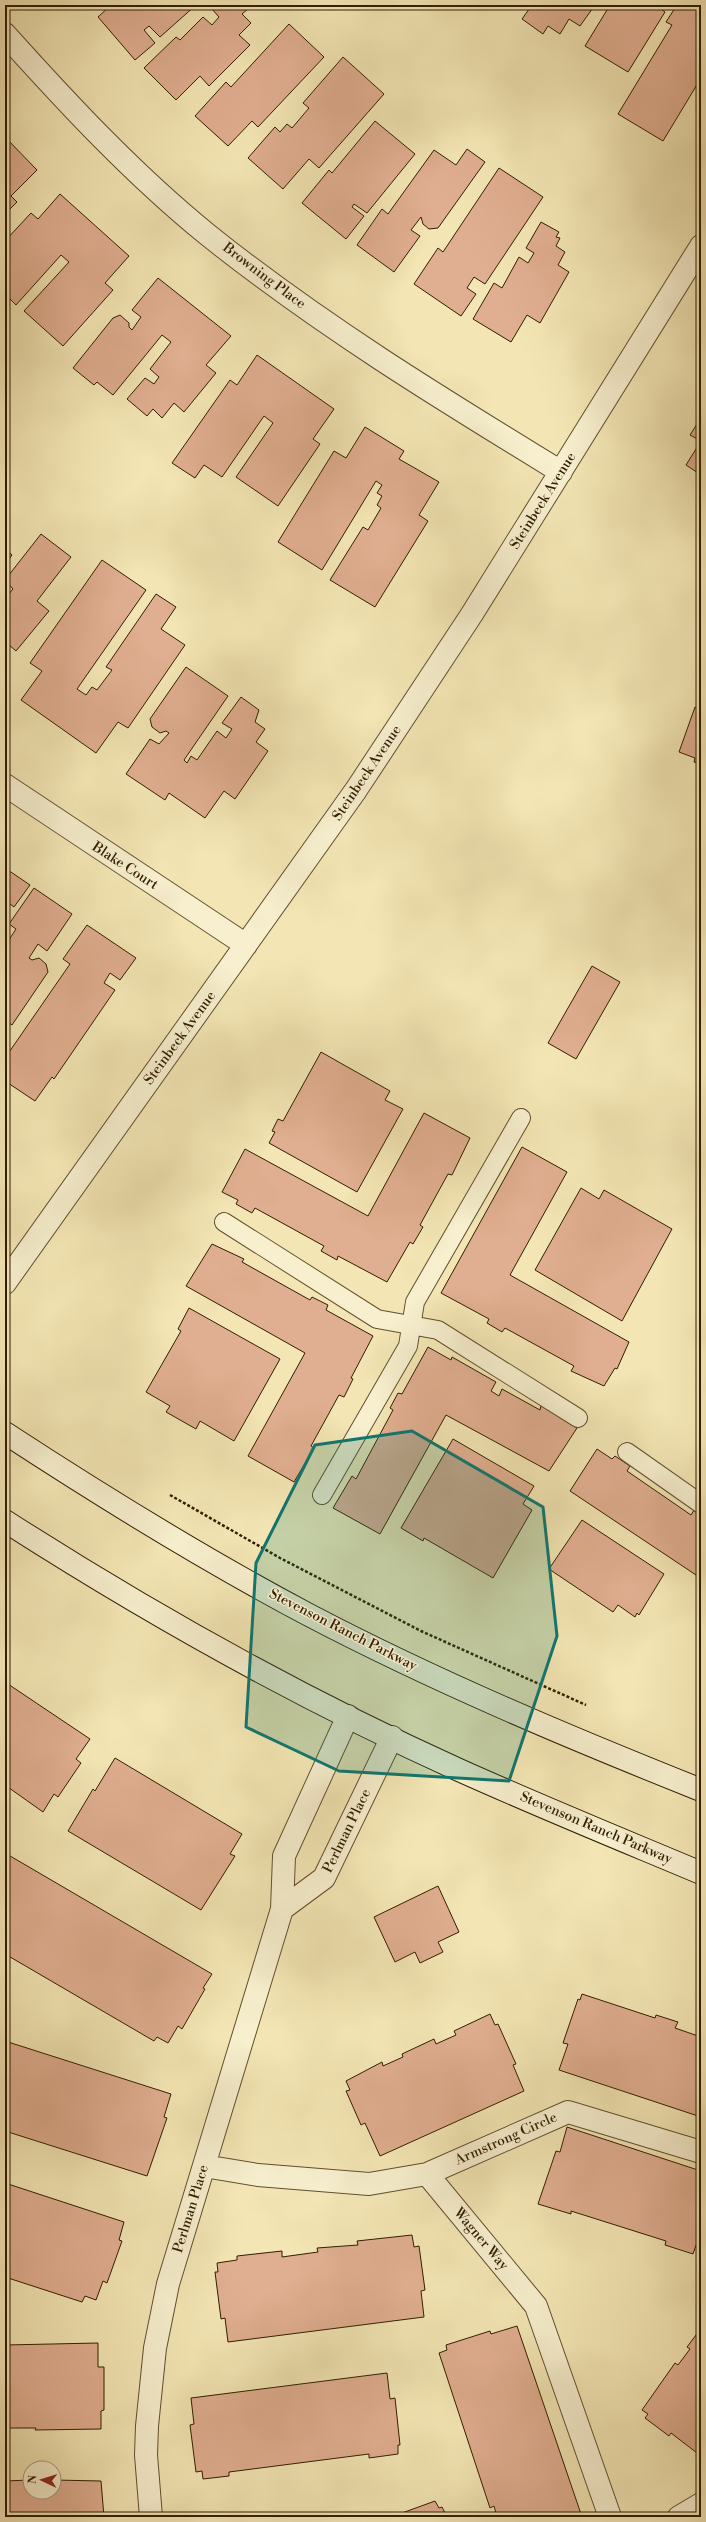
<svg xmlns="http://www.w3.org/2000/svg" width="706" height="2522" viewBox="0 0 706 2522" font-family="'Libre Bodoni',serif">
	<rect width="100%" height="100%" fill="#f3e6b4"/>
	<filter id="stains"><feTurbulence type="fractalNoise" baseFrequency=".005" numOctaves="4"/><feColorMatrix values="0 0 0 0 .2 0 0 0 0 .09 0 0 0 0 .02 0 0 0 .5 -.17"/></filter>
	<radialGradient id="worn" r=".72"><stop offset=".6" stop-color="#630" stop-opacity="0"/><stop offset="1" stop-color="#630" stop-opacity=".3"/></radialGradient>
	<path fill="#e0ae90" stroke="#311d01" d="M111 5H196L160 37 149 26 144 30 155 43 135 60 98 17Z
		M216 5H246L249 8 242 14 251 23 239 35 250 45 209 86 200 76 176 100 144 68 176 37 180 40 203 17 212 25 219 17 212 9Z
		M532 5H595L580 26 569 19 560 34 548 26 543 34 522 19Z
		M610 5H656L665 12 628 72 585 46Z
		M677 5H701V78L663 141 618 114 672 25 666 22Z
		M289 24 324 57 258 127 252 121 228 146 195 116 226 82 231 87Z
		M343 57 384 94 319 168 309 159 283 189 248 158 275 127 280 132 287 124 292 128 309 108 303 103Z
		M375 121 415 154 367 213 354 204 352 207 364 216 346 239 302 203 329 170 332 173Z
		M5 137 37 170 11 196 17 202 5 214Z
		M467 149 485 162 438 228 429 229 423 224 421 217 411 230 420 236 394 272 357 245 382 209 388 214 434 150 456 165Z
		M499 168 543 197 485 284 474 277 467 288 476 294 461 316 414 284 438 248 443 252Z
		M60 194 129 256 105 283 113 290 63 346 24 311 69 262 61 255 16 305 9 298 5 303V241L31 213 38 219Z
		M541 222 559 232 556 237 560 238 556 246 565 252 558 265 569 272 540 323 527 315 511 342 473 319 494 283 502 288 519 257 528 263 534 253 526 248Z
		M158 278 231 336 206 365 216 373 184 412 174 403 162 418 153 409 147 416 127 399 145 378 154 384 159 377 150 369 171 342 162 335 113 395 97 382 94 385 73 368 113 318 120 315 129 323V327L132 330 141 317 132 310Z
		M257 355 334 409 313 439 320 444 278 506 236 477 273 423 264 416 222 477 204 465 195 478 172 463 230 380 237 385Z
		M701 418V475L686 465 701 441 690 435Z
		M365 427 404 451 399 459 439 482 419 515 428 521 375 607 330 580 363 527 368 530 381 508 377 505 382 496 377 493 382 485 376 481 322 570 278 542 334 451 346 458Z
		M41 534 71 557 37 601 49 611 16 651 8 644 5 648V592L8 595 13 589 5 580Z
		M5 549 12 555 5 565Z
		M102 560 146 590 77 689 86 695 92 687 97 690 112 670 106 667 156 594 176 607 161 629 185 645 128 728 118 722 96 753 21 700 42 671 30 663Z
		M186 667 228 696 184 760 187 763 191 756 197 760 217 731 226 738 232 729 222 723 241 697 259 710 255 722 265 729 256 742 268 751 235 799 224 791 205 818 169 793 165 800 126 774 150 739 159 744 169 733 166 731 160 733 152 727 150 719Z
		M695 707 701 709V764L694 762 695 758 679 752Z
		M5 868 30 885 14 907 5 900Z
		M34 888 72 914 47 951 38 944 29 958 32 960 39 958 46 964 48 972 12 1025 5 1020V946L16 929 9 924Z
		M87 925 136 958 120 980 110 973 104 983 115 990 54 1079 52 1077 35 1101 5 1081V1058L70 964 63 959Z
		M592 966 620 982 576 1059 548 1043Z
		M321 1052 390 1091 385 1100 403 1109 357 1192 269 1143 275 1132 272 1131 278 1119 283 1121Z
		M424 1113 470 1138 452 1175 448 1174 420 1225 423 1227 413 1244 410 1242 387 1282 338 1256 337 1260 321 1251 324 1246 255 1208 252 1213 236 1204 238 1200 222 1192 245 1149 368 1216Z
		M522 1147 567 1172 510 1275 629 1342 617 1369 615 1368 604 1386 571 1371 574 1366 505 1328 502 1332 487 1323 489 1319 441 1293Z
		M581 1188 599 1199 604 1190 672 1229 622 1321 535 1270Z
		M212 1244 244 1259 242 1262 310 1300 312 1297 328 1305 326 1310 373 1336 351 1378 353 1379 344 1397 339 1395 311 1446 314 1448 294 1482 248 1456 305 1353 186 1286Z
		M189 1308 280 1359 234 1441 200 1421 196 1429 166 1412 170 1406 146 1392 181 1331 178 1329Z
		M428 1347 451 1360 452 1357 496 1382 491 1391 499 1396 502 1389 540 1410 541 1405 577 1428 549 1471 446 1415 380 1534 333 1508 352 1476 356 1479 393 1410 390 1408 398 1393 402 1394Z
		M453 1439 534 1486 523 1504 532 1510 493 1578 424 1538 423 1541 401 1528Z
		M597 1449 612 1459 615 1456 630 1466 627 1471 691 1515 694 1510 701 1515V1567L696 1575 570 1491Z
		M582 1520 664 1574 639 1615 637 1613 635 1617 618 1605 613 1612 549 1569Z
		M5 1682 90 1739 76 1759 81 1763 58 1797 54 1794 43 1812 5 1785Z
		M115 1758 242 1834 230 1854 235 1856 201 1910 68 1831 93 1789 95 1791Z
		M5 1853 212 1974 203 1988 205 1989 182 2029 178 2026 168 2043 157 2037 154 2041 5 1954Z
		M438 1886 459 1932 438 1942 443 1952 420 1963 415 1952 395 1962 374 1917Z
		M582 1994 655 2018 656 2015 678 2022 675 2028 701 2037V2117L559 2070 568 2044 563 2043 578 1999 580 2000Z
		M490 2014 495 2025 498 2024 516 2064 513 2065 524 2091 380 2156 365 2123 361 2125 346 2091 350 2090 346 2081 382 2062 383 2066 403 2057 402 2054 434 2039 436 2044 456 2035 454 2031Z
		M5 2041 171 2094 164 2117 167 2118 147 2176 5 2131Z
		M567 2127 701 2171 700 2247 696 2245 693 2254 665 2245 666 2241 571 2211V2214L538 2204 556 2151 560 2152Z
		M5 2183 124 2222 119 2240 122 2241 107 2283 103 2281 96 2300 85 2296 82 2302 5 2277Z
		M412 2235 414 2247 419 2246 425 2290 421 2291 424 2317 228 2342 225 2318 221 2319 215 2272H218L217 2263 237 2260V2256L282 2251V2257L318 2252 317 2248 358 2245 357 2241Z
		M517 2326 582 2517H497L494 2506 490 2508 439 2353 447 2350 446 2345 490 2331 491 2334Z
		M699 2331 701 2333V2456L671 2433 669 2436 645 2418 648 2414 642 2410 675 2363 678 2365 690 2349 687 2347Z
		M98 2343V2367H104V2410L101 2411V2429L35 2430 36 2428H5V2345Z
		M387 2373 390 2399 395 2398 400 2445H398V2454L369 2458V2454L229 2472V2476L203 2479 202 2471 196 2472 190 2425 194 2424 191 2398Z
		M30 2480V2492H54V2480L101 2481 104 2517H5V2481Z
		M435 2501 439 2508 442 2507 447 2517H391Z"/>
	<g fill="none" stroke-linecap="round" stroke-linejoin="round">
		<g stroke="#624f2e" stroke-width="20">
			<path id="lane" d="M224 1222 377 1319 438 1330 578 1418
				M627 1452 701 1504
				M322 1495 408 1346 415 1302 521 1118"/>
		</g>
		<g stroke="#624f2e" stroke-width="24">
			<path id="street" d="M5 34C68 104 134 175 208 235 319 324 440 398 561 472
				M5 785 246 945
				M5 1283 356 790 472 614 701 246
				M282 1909 324 1878 392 1737
				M204 2166 258 2175 369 2184 427 2174 536 2306 610 2517
				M427 2174 568 2112 701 2152
				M151 2517 146 2455 147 2426 155 2348 168 2284 282 1909 284 1856 348 1716
				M679 2517 701 2504"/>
		</g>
		<g stroke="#311d01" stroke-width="24">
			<path id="secondary" d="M5 1433C103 1497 205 1560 309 1615 435 1681 568 1737 701 1790
				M5 1521C150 1614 302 1699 459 1770 539 1806 620 1839 701 1873"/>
		</g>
		<path stroke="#311d01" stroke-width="2.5" stroke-dasharray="3 2" stroke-linecap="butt" d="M170 1495 280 1558 421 1631 586 1705"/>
		<use href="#lane" stroke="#f7efce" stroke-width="18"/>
		<use href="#street" stroke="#f7efce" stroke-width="22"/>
		<use href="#secondary" stroke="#f7efce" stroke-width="22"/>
	</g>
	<path fill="#0f766e" fill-opacity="0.2" stroke="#0f766e" stroke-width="3" stroke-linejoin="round" d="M412 1431 543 1507 557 1636 509 1781 339 1771 246 1727 256 1563 315 1445Z"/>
	<g text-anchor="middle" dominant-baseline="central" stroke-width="3" stroke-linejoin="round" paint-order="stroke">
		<g font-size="14" fill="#311d01" stroke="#f7efce">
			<text transform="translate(264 276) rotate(37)">Browning Place</text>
			<text transform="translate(543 501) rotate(-58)">Steinbeck Avenue</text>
			<text transform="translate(367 773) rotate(-56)">Steinbeck Avenue</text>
			<text transform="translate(125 866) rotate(33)">Blake Court</text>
			<text transform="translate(180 1038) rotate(-54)">Steinbeck Avenue</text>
			<text transform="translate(343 1630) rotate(27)">Stevenson Ranch Parkway</text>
			<text transform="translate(596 1828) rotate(23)">Stevenson Ranch Parkway</text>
			<text transform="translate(347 1831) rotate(-64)">Perlman Place</text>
			<text transform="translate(506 2139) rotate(-24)">Armstrong Circle</text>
			<text transform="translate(191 2209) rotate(-73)">Perlman Place</text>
			<text transform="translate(481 2239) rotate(50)">Wagner Way</text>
		</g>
	</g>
	<rect width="706" height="2522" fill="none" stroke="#f3e6b4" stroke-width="20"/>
	<rect x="6" y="6" width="694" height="2510" fill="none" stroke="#311d01" stroke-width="2"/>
	<rect x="10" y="10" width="686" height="2502" fill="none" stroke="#311d01"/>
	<g transform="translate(42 2480) rotate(274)"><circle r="19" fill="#f7efce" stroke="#a89b7c"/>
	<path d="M0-3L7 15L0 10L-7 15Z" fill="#8f2418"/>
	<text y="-6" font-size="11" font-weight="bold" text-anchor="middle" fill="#311d01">N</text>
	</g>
	<rect width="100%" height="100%" filter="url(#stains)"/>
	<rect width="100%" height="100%" fill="url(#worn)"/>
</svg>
